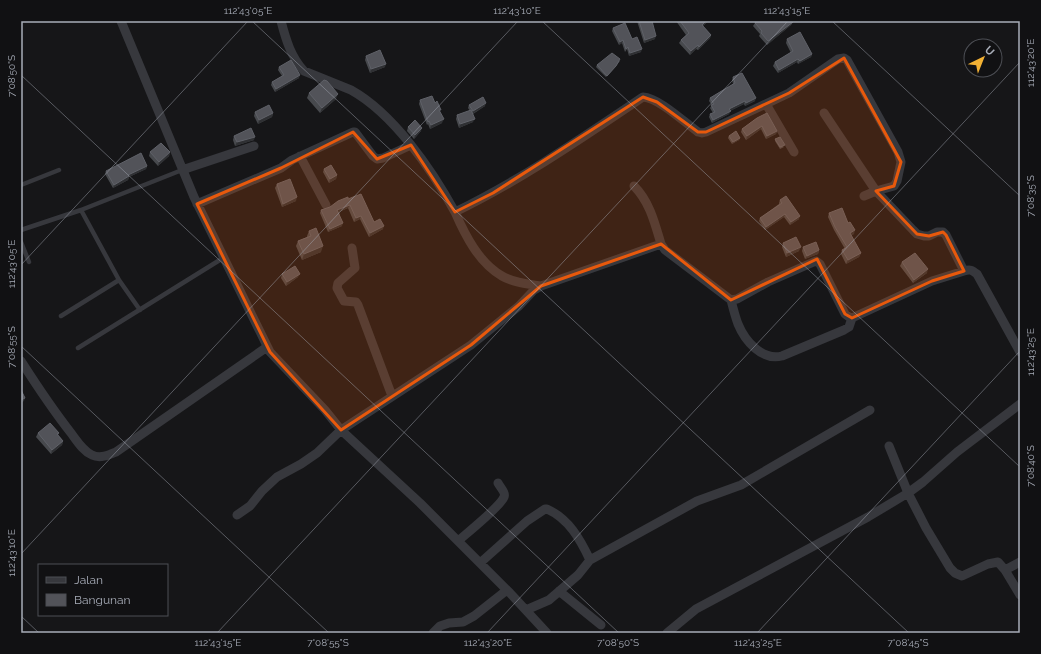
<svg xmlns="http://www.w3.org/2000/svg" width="1041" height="654" viewBox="0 0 1041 654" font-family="Raleway,sans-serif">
	<rect width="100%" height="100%" fill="#161618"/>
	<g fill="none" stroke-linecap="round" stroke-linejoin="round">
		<path stroke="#37383d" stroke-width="4.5" d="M21 185 59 170
			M81 210 119 280 140 310
			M21 230 81 210 182 170
			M21 242 29 262
			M61 316 119 280
			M78 348 223 258"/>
		<path stroke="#37383d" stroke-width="9" d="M121 21 194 197 270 352 325 410 341 430 420 503 510 593 547 633
			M281 21C286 40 291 57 304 71L351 90C394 114 432 170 455 212 521 180 582 138 643 97 659 98 684 122 698 132L702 133 706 132 789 93 838 59 844 58 847 60 898 152 901 162 897 181 894 186 876 191 864 196
			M766 104 794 152
			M824 113 876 191 913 230 917 234 924 236H929L937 232H943L946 235 964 271
			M300 156 326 205
			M182 170 254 146
			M634 186C650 202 655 224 661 244
			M197 204 281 168 292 160 353 132H355L373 156 377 159 383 158 411 145
			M455 212C465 235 479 263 502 276 514 283 528 284 541 286
			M352 248 355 268 338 283 337 288 344 301 356 302 358 305 392 396
			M731 300C733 308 735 316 738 324 745 341 762 361 782 356L844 330 849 327 852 318
			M21 361C37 386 53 410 71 433 77 441 83 451 92 455 100 459 109 455 116 452L267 347
			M889 446 908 493 926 528 950 568 955 573 962 576 988 564 998 562 1005 570 1020 595
			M237 515 250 506 262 491 277 477 301 464 317 453 341 430 471 345 519 306 534 290 541 286 661 244 665 250 731 300 737 299 768 282 816 261 820 264 845 314 849 317 852 318 932 281 964 271C970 269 972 270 977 274L1020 352
			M458 541C467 533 500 507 504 497 506 493 500 487 498 483
			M480 563 527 521 545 509H547C569 519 580 539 590 560
			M1005 570 1020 562
			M559 591 601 625
			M526 610 549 600 578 575 590 560 697 501 741 485 870 410
			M433 633 440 626 449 623 463 622 474 616 507 590
			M667 633 696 609 868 517 908 493 923 482 957 452 1020 404"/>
	</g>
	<path fill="#47494d" d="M637 21H652L655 39 644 43Z
		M676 21H708L703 26 711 35 710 38 698 50 696 49 690 55 679 43 681 40 686 35Z
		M793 22 791 25 767 45 759 36 760 34 753 26 755 23Z
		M613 28 632 39 641 52 629 56 627 49 625 52 622 43 619 45 612 31Z
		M787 39 812 54 811 57 798 64 797 62 778 73 773 66 775 62 791 53 786 43Z
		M366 56 385 67 370 73 365 60Z
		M620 61 615 67 606 77 596 67 597 65Z
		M279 67 299 78 275 92 271 85 272 82 282 76 278 70Z
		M733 77 755 101 745 106 744 104 730 111 729 114 712 123 709 117 710 114 713 113 710 108 712 105 709 101 710 98 733 84 732 80Z
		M309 93 336 99 320 113 307 98Z
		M420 100 435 103 440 112 442 123 430 129 428 124 427 125 419 104Z
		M469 105 485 106 473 114V122L459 128 456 119 457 115 470 111 468 108Z
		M255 112 273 113 272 117 258 124 254 116Z
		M757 118 777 131 776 134 766 139 761 129 746 140 741 132 742 129Z
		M408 127 421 131 414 139 407 131Z
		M234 136 254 140 235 146 233 140Z
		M729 136 740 138 739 140 732 144 728 138Z
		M775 139 784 147 780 149 775 141Z
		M150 152H170L169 156 158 166 149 156Z
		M147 166 146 169 129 177 128 180 113 188 105 174 106 171Z
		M324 169 337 175 336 179 329 183 323 172Z
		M277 184 296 201 282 207 275 188Z
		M348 199 374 222 383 229 369 237 360 219 354 222 348 208 339 212 342 226 328 232 320 213 321 210 330 207Z
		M780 200 799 219 790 225 784 217 765 230 759 221 760 218 779 204V203Z
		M829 213 848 223 854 234 851 235 861 253 859 257 846 264 841 254 842 250 845 249 834 230 828 217Z
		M309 231 321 252 302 260 296 246 298 241 307 237V236Z
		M783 243 799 251 786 257 782 247Z
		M803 247 819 250 818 254 805 259 802 251Z
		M902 262 927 273 913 283 900 266Z
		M282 274 298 277 286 286 281 278Z
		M38 433H59L58 435 63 441 62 445 51 454 36 437Z"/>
	<path fill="#2f3033" d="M706 21H708L700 28 702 25Z
		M793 22 791 25 767 45 768 41Z
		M711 35 710 38 698 50 699 47Z
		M656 36 655 39 644 43 645 40Z
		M623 40 622 43 619 45 620 42Z
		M698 45 696 49 690 55 691 51Z
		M642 49 641 52 629 56 630 53Z
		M812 54 811 57 798 64 800 61Z
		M798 59 797 62 778 73 779 70Z
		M386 64 385 67 370 73 371 69Z
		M300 75 299 78 275 92 276 89Z
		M338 94 336 99 320 113 322 108Z
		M756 98 755 101 745 106 746 103Z
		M745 101 744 104 728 112 729 109Z
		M486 103 485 106 472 114 473 111Z
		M731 111 729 114 712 123 713 120Z
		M273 113 272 117 258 124 259 120Z
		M444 119 442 123 430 129 431 125Z
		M475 119 473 122 459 128 460 124Z
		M762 126 761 129 746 140 747 136Z
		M422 128 421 131 414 139 415 135Z
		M777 131 776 134 766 139 767 136Z
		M255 137 254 140 235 146 237 142Z
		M740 138 739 140 732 144 733 142Z
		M170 152 169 156 158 166 159 162Z
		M147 166 146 169 129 177 128 180 113 188 114 185 128 175Z
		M337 175 336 179 329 183 330 179Z
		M297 197 296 201 282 207 283 204Z
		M350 205 348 208 336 213 337 210Z
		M785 214 784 217 765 230 766 227Z
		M361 216 360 219 354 222 356 218Z
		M800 216 799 219 790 225 791 222Z
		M343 223 342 226 328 232 330 229Z
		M384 226 383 229 369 237 370 233Z
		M855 230 854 234 848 237 850 233Z
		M323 246 321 252 302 260 304 254Z
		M801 247 799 251 786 257 787 253Z
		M819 250 818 254 805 259 807 256Z
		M861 253 859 257 846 264 848 260Z
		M928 269 927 273 913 283 914 280Z
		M300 274 298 277 286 286 287 282Z
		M25 398 24 401 21 403V400Z
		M63 441 62 445 51 454 52 450Z"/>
	<path fill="#525359" stroke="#5f6168" d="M639 21H652L656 36 645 40Z
		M680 21H706L702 25 711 35 699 47 698 45 691 51 681 40 689 33Z
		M756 21H792L793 22 768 41 761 33 762 31 755 23Z
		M625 23 632 39 637 37 642 49 630 53 628 47 626 49 623 40 620 42 613 28Z
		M800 32 812 54 800 61 798 59 779 70 775 62 793 51 787 39Z
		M380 50 386 64 371 69 366 56Z
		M612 53 620 59 616 66 607 76 597 65Z
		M291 60 300 75 276 89 272 82 284 75 279 67Z
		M742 73 756 98 746 103 745 101 729 109 731 111 713 120 710 114 715 112 711 105 714 104 710 98 735 83 733 77Z
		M324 80 327 81 338 94 322 108 309 93Z
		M432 96 435 103 437 101 441 110H439L444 119 431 125 429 121 428 122 420 100Z
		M483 97 486 103 473 111 469 105Z
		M269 105 273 113 259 120 255 112Z
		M471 110 475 119 460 124 457 115Z
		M767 113 777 131 767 136 762 126 747 136 742 129 757 118Z
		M415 120 422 128 415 135 408 127Z
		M251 128 255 137 237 142 234 136Z
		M736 131 740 138 733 142 729 136Z
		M780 137 785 145 780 147 775 139Z
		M161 143 170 152 159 162 150 152Z
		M141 153 147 166 128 175 129 176 114 185 106 171Z
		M331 165 337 175 330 179 324 169Z
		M290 179 297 197 283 204 277 184Z
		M361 194 374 222 380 219 384 226 370 233 361 216 356 218 350 205 337 210 343 223 330 229 321 210 330 207 338 201 348 197V199Z
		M786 196 800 216 791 222 785 214 766 227 760 218 782 203 780 200Z
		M842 208 848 223 850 222 855 230 850 233 861 253 848 260 842 250 847 247 835 227 829 213Z
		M316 228 323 246 304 254 298 241 311 236 309 231Z
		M796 237 801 247 787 253 783 243Z
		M816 242 819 250 807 256 803 247Z
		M915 253 928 269 914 280 902 262Z
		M295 266 300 274 287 282 282 274Z
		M21 390 25 398 21 400Z
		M50 423 59 433 57 434 63 441 52 450 38 433Z"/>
	<path fill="#e8590c" fill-opacity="0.2" stroke="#e8590c" stroke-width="3" stroke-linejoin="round" d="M844 58 901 162 894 186 876 191 917 234 929 236 943 232 946 235 964 271 932 281 852 318 845 314 817 259 731 300 661 244 541 286 471 345 341 430 270 352 197 204 281 168 353 132 377 159 411 145 455 212 493 193 643 97 657 102 698 132H706L789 93Z"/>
	<path fill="none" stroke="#a8adb8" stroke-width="1" stroke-opacity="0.45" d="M252 21 909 633M542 21 1020 467M832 21 1020 196M21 75 619 633M21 265 248 21M21 346 329 633M21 554 518 21M21 616 39 633M217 633 788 21M487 633 1020 62M757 633 1020 351"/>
	<rect width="1041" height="654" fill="none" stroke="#111113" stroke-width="44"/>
	<rect x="38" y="564" width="130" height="52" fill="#111113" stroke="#4d4f55"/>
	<rect x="46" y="577" width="20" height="6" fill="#37383d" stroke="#4d4f55"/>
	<text x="74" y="584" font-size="12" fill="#a8adb8">Jalan</text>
	<rect x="46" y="594" width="20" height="12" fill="#525359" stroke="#4d4f55"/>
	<text x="74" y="604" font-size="12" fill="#a8adb8">Bangunan</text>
	<g transform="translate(983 58) rotate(43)"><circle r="19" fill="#111113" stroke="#4d4f55"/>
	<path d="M0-3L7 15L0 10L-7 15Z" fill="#f2b134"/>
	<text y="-6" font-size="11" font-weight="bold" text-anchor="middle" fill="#a8adb8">U</text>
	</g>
	<rect x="22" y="22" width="997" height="610" fill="none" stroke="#a8adb8" stroke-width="1.5"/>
	<g font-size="10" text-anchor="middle" fill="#a8adb8">
		<text x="248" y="14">112°43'05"E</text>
		<text x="517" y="14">112°43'10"E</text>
		<text x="787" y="14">112°43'15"E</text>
		<text transform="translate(1030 63) rotate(-90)" y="4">112°43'20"E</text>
		<text transform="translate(11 76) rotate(-90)" y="4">7°08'50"S</text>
		<text transform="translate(1030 196) rotate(-90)" y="4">7°08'35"S</text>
		<text transform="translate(11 264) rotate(-90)" y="4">112°43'05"E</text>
		<text transform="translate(11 347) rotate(-90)" y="4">7°08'55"S</text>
		<text transform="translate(1030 352) rotate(-90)" y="4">112°43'25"E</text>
		<text transform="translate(1030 466) rotate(-90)" y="4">7°08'40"S</text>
		<text transform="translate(11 553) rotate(-90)" y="4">112°43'10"E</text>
		<text x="218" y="646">112°43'15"E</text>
		<text x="328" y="646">7°08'55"S</text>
		<text x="488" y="646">112°43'20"E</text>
		<text x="618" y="646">7°08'50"S</text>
		<text x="758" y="646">112°43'25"E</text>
		<text x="908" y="646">7°08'45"S</text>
	</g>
</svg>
